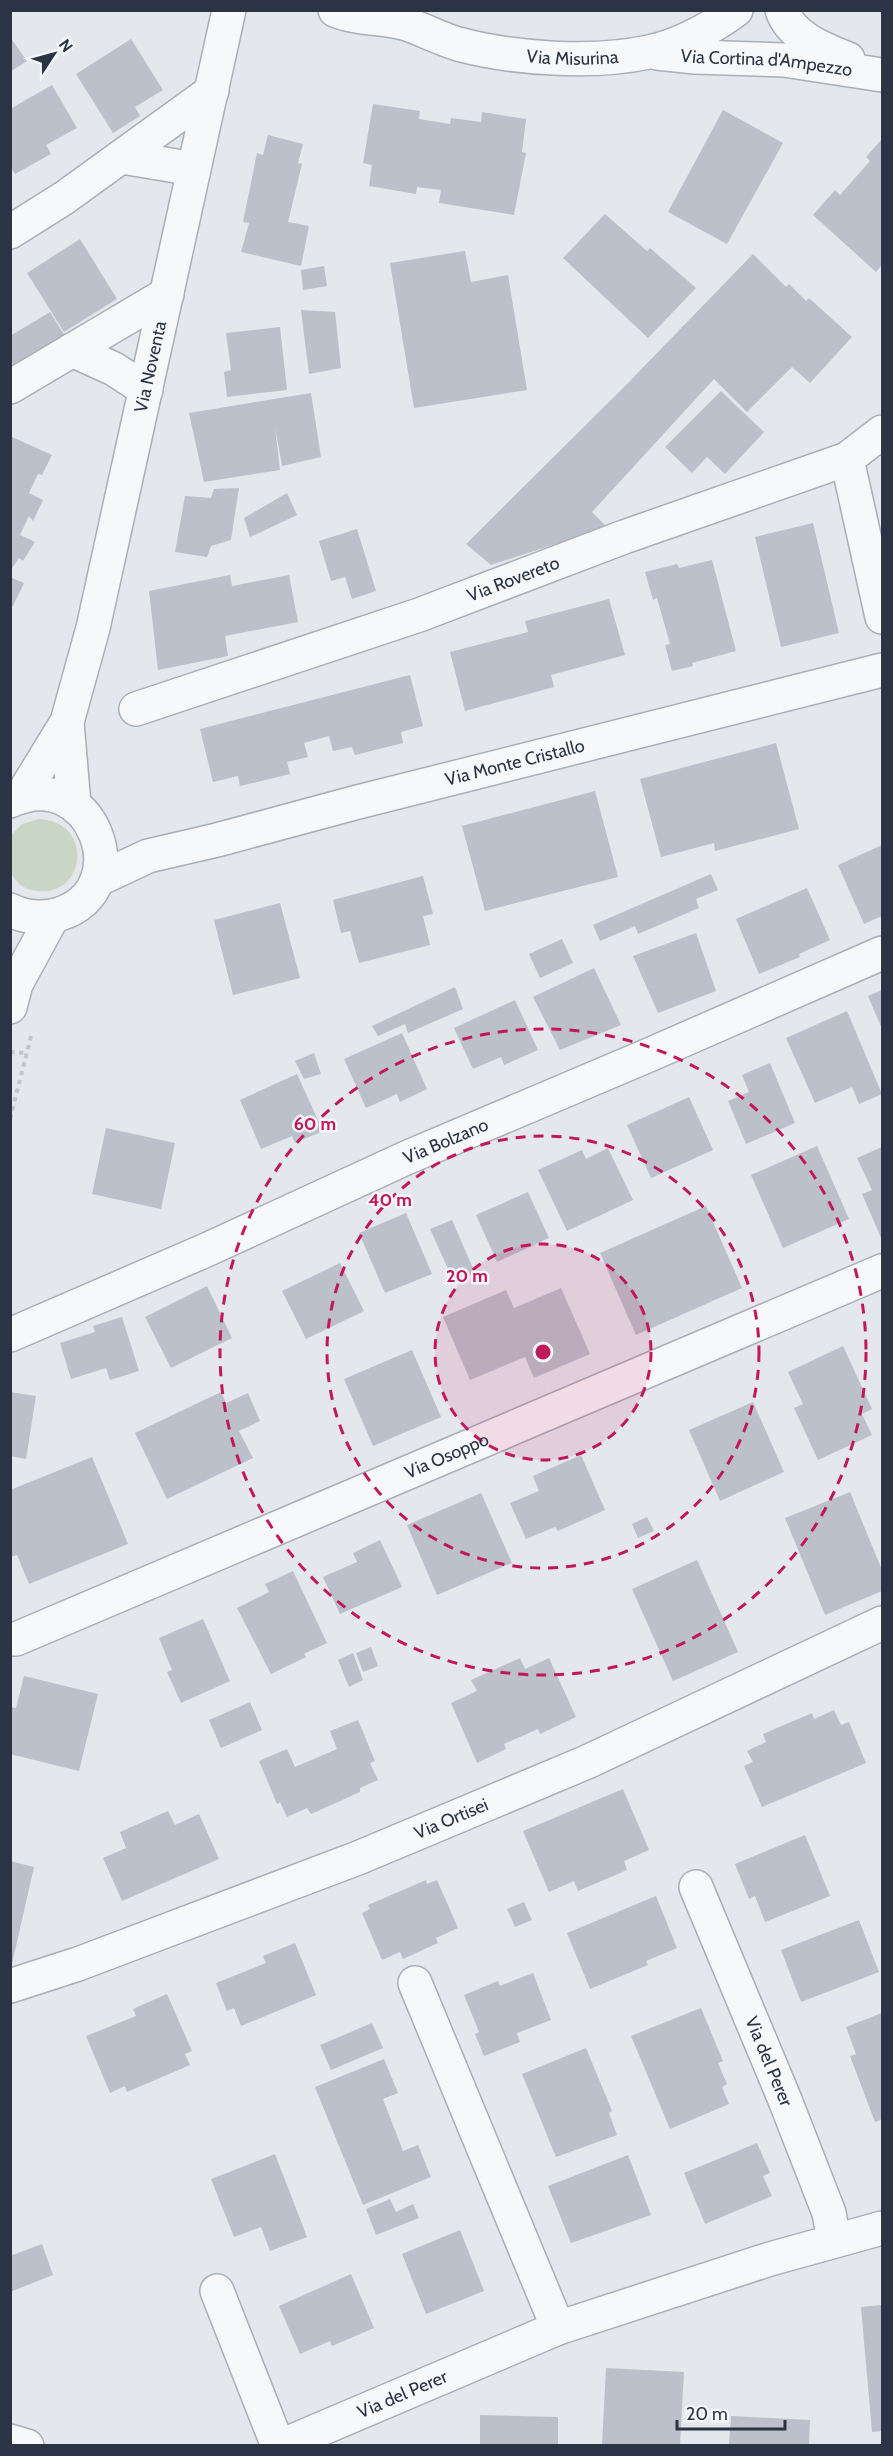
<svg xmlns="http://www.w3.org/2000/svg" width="893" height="2456" viewBox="0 0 893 2456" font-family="Cabin,sans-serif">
	<rect width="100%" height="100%" fill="#e4e7ec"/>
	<path fill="#c9d6c5" d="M39 819C94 821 87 897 37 891 25 890 16 883 11 873V835L22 824Z"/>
	<path fill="#bbc0ca" d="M10 37 27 61 10 72Z
		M131 39 163 90 135 107 140 116 113 133 76 74Z
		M52 85 77 128 46 145 51 154 15 174 10 166V109Z
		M373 104 420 111 419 119 450 124 451 118 481 122 482 112 526 119 522 152 526 153 514 215 439 203 441 190 417 187 416 194 369 186 372 165 363 163Z
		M723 110 783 143 727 244 668 212Z
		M268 135 303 144 298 163 302 164 288 222 309 226 301 266 241 252 249 223 243 222 257 153 263 155Z
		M882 139V265L876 272 813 215 835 190 840 195 870 161 866 157Z
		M605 214 647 251 650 248 696 288 648 338 563 258Z
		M80 239 117 299 64 332 27 273Z
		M465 251 471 282 508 275 527 390 414 408 390 263Z
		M753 254 786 287 789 284 806 301 809 298 852 337 810 383 792 367 747 412 714 379 592 512 607 527 491 565 466 544 626 385Z
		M324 266 327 286 303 290 301 270Z
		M301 310 335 312 341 368 309 374Z
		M50 312 65 336 16 368 10 360V336Z
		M280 327 287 390 227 397 224 372 231 370 226 333Z
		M721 391 764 432 725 474 707 457 692 473 665 447Z
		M311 393 321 457 282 466 275 427 280 470 204 482 189 413Z
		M10 436 52 455 42 475 38 474 29 493 43 500 33 521 29 516 20 535 35 542 23 561 19 558 10 571Z
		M239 488 231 540 211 546 207 557 175 552 185 496 211 498 214 489Z
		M287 493 297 515 250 537 244 518Z
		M813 523 839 633 781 647 755 537Z
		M357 529 376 591 352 599 345 577 331 581 319 541Z
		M712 560 736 651 692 663 693 666 672 671 665 645 670 644 657 598 653 600 645 572 677 564 679 568Z
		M230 575 232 586 289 575 298 622 225 636 228 656 158 670 149 591Z
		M10 577 24 583 13 606 10 605Z
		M609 599 625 655 551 675 554 687 465 711 450 652 528 632 525 621Z
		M410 675 423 726 401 732 403 743 355 755 352 747 333 751 329 736 304 743 308 757 287 762 290 774 240 786 238 776 213 782 200 729Z
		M776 743 799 829 715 851 714 843 661 857 640 779Z
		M595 791 618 877 485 911 462 826Z
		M882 845V916L864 924 838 865Z
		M711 874 718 890 696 899 699 908 638 934 635 926 600 941 593 925Z
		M423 876 433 914 423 916 430 945 359 963 350 931 341 933 333 900Z
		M807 888 830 940 799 954 800 957 759 974 736 919Z
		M280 903 300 978 233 995 214 920Z
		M696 933 716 991 658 1013 633 956Z
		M562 939 573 963 540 978 529 954Z
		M594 968 621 1025 560 1050 533 997Z
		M455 987 463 1009 408 1033 405 1024 378 1036 372 1026Z
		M882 990V1029L868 996Z
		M515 1000 538 1050 504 1065 501 1057 473 1069 454 1028Z
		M847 1011 882 1094 859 1104 852 1087 815 1103 786 1038Z
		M402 1033 427 1089 400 1102 397 1094 366 1108 344 1059Z
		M314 1053 321 1074 304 1079 295 1061Z
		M770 1063 795 1123 746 1144 728 1101 749 1092 742 1075Z
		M297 1074 323 1131 295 1143 292 1136 261 1149 240 1100Z
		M689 1097 713 1150 651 1178 627 1125Z
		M106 1128 175 1143 161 1209 92 1194Z
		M817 1146 849 1219 783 1248 751 1175Z
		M882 1147V1240L862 1194 872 1190 857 1158Z
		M608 1148 633 1200 567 1231 538 1170 582 1150 586 1159Z
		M528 1192 549 1238 497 1262 476 1215Z
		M706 1206 742 1288 636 1335 600 1253Z
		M406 1213 432 1274 385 1293 359 1233Z
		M452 1220 475 1273 454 1282 430 1229Z
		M340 1263 364 1311 306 1339 282 1291Z
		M207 1286 232 1338 171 1368 145 1317Z
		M561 1288 590 1354 534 1378 525 1357 470 1380 443 1317 506 1290 514 1308Z
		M122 1317 139 1371 110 1380 106 1368 71 1379 60 1343 95 1332 93 1326Z
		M843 1346 872 1409 862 1414 872 1435 818 1460 794 1408 803 1404 788 1372Z
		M412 1350 441 1417 373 1446 344 1379Z
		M10 1392 36 1396 26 1459 10 1456Z
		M221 1392 226 1403 248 1393 260 1421 239 1431 253 1458 167 1499 135 1433Z
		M753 1402 784 1472 720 1501 689 1430Z
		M581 1455 605 1510 558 1531 555 1527 526 1539 510 1503 539 1491 533 1476Z
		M92 1457 128 1544 29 1584 17 1555 10 1557V1490Z
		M850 1492 882 1570V1591L825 1615 785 1518Z
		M481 1493 512 1563 437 1595 407 1525Z
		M647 1517 654 1531 638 1538 632 1524Z
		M380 1540 402 1587 340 1614 323 1577 357 1562 353 1553Z
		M697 1560 738 1652 673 1681 632 1589Z
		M293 1571 327 1643 304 1654 306 1657 271 1674 237 1608 269 1592 265 1584Z
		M203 1619 230 1681 181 1703 167 1672 172 1670 159 1638Z
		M371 1647 378 1666 363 1672 356 1653Z
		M353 1653 363 1680 349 1687 338 1660Z
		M520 1658 525 1669 549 1658 576 1717 540 1734 538 1729 504 1744 506 1749 477 1763 451 1703 477 1691 471 1680Z
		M24 1676 98 1694 79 1771 10 1754V1707L16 1708Z
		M250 1702 262 1730 221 1748 209 1720Z
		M834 1710 841 1725 849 1722 866 1763 762 1807 744 1766 753 1762 747 1751 766 1742 763 1734 812 1713 814 1719Z
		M358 1720 375 1761 370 1763 378 1780 360 1788V1792L311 1814 307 1808 287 1817 280 1802 277 1804 259 1761 287 1749 295 1767 337 1749 330 1731Z
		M623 1789 649 1850 624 1861 627 1870 578 1891 574 1881 549 1892 523 1831Z
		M168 1811 175 1825 199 1814 219 1859 122 1901 103 1858 126 1848 120 1832Z
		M805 1835 830 1896 765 1922 755 1896 749 1899 735 1864Z
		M10 1861 34 1867 11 1968 10 1967Z
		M426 1880 427 1884 437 1880 458 1928 436 1938 438 1943 403 1959 400 1952 382 1960 362 1913 370 1909 368 1905Z
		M656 1896 677 1948 646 1961 648 1965 590 1989 567 1933Z
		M524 1902 532 1920 515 1927 507 1909Z
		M859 1920 879 1972 801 2002 781 1950Z
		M295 1943 316 1995 241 2026 234 2008 227 2011 216 1983 266 1963 263 1956Z
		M533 1973 551 2020 517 2033 520 2042 484 2056 475 2034 479 2032 464 1995 498 1981 500 1986Z
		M167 1994 192 2051 185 2054 190 2065 127 2092 125 2086 110 2093 86 2036 136 2016 133 2009Z
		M701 2008 723 2061 718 2063 727 2084 722 2087 729 2104 670 2129 631 2036Z
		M882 2013V2119L875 2122 850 2056 856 2054 846 2027Z
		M372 2023 383 2048 331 2070 320 2045Z
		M586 2048 612 2111 609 2113 617 2135 556 2157 522 2074Z
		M384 2059 398 2093 383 2099 403 2151 418 2145 431 2177 363 2205 315 2087Z
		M757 2143 770 2173 763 2176 772 2196 705 2224 684 2173Z
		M275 2154 307 2237 270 2251 261 2227 234 2237 211 2179Z
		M628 2155 651 2215 571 2243 548 2186Z
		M390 2199 396 2212 413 2204 419 2218 376 2235 366 2209Z
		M460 2230 484 2291 426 2314 402 2254Z
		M42 2244 53 2275 10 2292V2256Z
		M351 2274 374 2328 332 2346 330 2341 300 2354 279 2306Z
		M882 2305V2431L872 2432 861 2307Z
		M606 2368 684 2372 680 2445H602Z
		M480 2415 558 2417V2445H480Z
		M731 2416 810 2420 809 2445H729Z"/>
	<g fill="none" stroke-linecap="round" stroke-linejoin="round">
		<g stroke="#a9aeb7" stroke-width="36">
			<g id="minor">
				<path id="s1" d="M335 10C358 20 384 17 407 24 424 30 441 39 458 44 514 59 593 64 649 52 681 45 710 29 736 10"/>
				<path d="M782 10C791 37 823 49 848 59"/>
				<path id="s2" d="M657 53 695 57 784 60 882 75"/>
				<path d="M122 157 194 169"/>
				<path d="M10 232 64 198 212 91"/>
				<path d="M72 350 114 369 146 390"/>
				<path d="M10 387 167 294"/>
				<path d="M847 459 882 617"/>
				<path id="s3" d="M136 709 419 615 624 537 847 459 882 432"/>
				<path d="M67 722 74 805"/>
				<path id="s4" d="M21 797 67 722 93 628 229 10"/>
				<path d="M10 801C92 763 139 888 60 914 43 919 26 918 10 910"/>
				<path id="s5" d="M97 880 148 856 217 840 354 803 882 670"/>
				<path d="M10 1007 16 984 53 916"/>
				<path id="s6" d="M10 1335 204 1251 406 1158 649 1055 882 953"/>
				<path id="s7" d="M10 1639H16L882 1271"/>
				<path id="s8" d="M696 1887 785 2100 829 2213 834 2240"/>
				<path d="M415 1983 558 2328"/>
				<path id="s9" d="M10 1986 78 1964 358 1858 587 1762 882 1623"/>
				<path d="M217 2291 278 2446"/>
				<path d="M10 2441 27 2446"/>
				<path id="s10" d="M281 2446 558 2328 770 2259 882 2228"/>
			</g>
		</g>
		<path stroke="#c2c5cb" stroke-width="4" stroke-dasharray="4.5 4.5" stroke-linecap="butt" d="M10 1052 27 1053
			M10 1119 31 1036"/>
		<use href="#minor" stroke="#f7f8fa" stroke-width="33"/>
	</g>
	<circle cx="543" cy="1352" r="108" fill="#c2185b" fill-opacity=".12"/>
	<g fill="none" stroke="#c2185b" stroke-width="3" stroke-dasharray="10 8">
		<circle cx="543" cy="1352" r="108"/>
		<circle cx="543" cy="1352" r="216"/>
		<circle cx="543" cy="1352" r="323"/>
	</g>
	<g text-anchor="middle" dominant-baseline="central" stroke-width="5" stroke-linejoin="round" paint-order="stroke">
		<g font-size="18" fill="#2b3445" stroke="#f4f6f9">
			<text stroke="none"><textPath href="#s1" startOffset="244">Via Misurina</textPath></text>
			<text stroke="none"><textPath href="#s2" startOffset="110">Via Cortina d'Ampezzo</textPath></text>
			<text stroke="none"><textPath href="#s4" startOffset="453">Via Noventa</textPath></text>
			<text stroke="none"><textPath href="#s3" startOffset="399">Via Rovereto</textPath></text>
			<text stroke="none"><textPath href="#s5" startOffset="435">Via Monte Cristallo</textPath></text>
			<text stroke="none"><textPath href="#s6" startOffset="477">Via Bolzano</textPath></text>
			<text stroke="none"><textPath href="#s7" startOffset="474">Via Osoppo</textPath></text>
			<text stroke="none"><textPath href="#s9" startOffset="472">Via Ortisei</textPath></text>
			<text stroke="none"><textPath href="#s8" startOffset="189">Via del Perer</textPath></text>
			<text stroke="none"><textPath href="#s10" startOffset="132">Via del Perer</textPath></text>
		</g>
	</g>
	<circle cx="543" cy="1352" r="9" fill="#c2185b" stroke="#f4f6f9" stroke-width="3"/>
	<g font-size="18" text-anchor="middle" font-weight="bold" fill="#c2185b" stroke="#f4f6f9" stroke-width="5" stroke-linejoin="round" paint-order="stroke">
		<text x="315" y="1130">60 m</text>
		<text x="390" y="1206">40 m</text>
		<text x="467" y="1282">20 m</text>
	</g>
	<rect width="893" height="2456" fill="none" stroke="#2b3445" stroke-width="24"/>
	<g transform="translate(54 54) rotate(54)" stroke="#f4f6f9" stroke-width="4.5" paint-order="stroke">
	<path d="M0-4.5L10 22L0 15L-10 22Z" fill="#2b3445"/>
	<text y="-9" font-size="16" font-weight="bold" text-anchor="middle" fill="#2b3445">N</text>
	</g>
	<path d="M677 2420v9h108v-9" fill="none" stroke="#2b3445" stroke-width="3"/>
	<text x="686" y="2420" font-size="18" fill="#2b3445" stroke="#f4f6f9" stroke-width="4.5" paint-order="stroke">20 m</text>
</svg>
